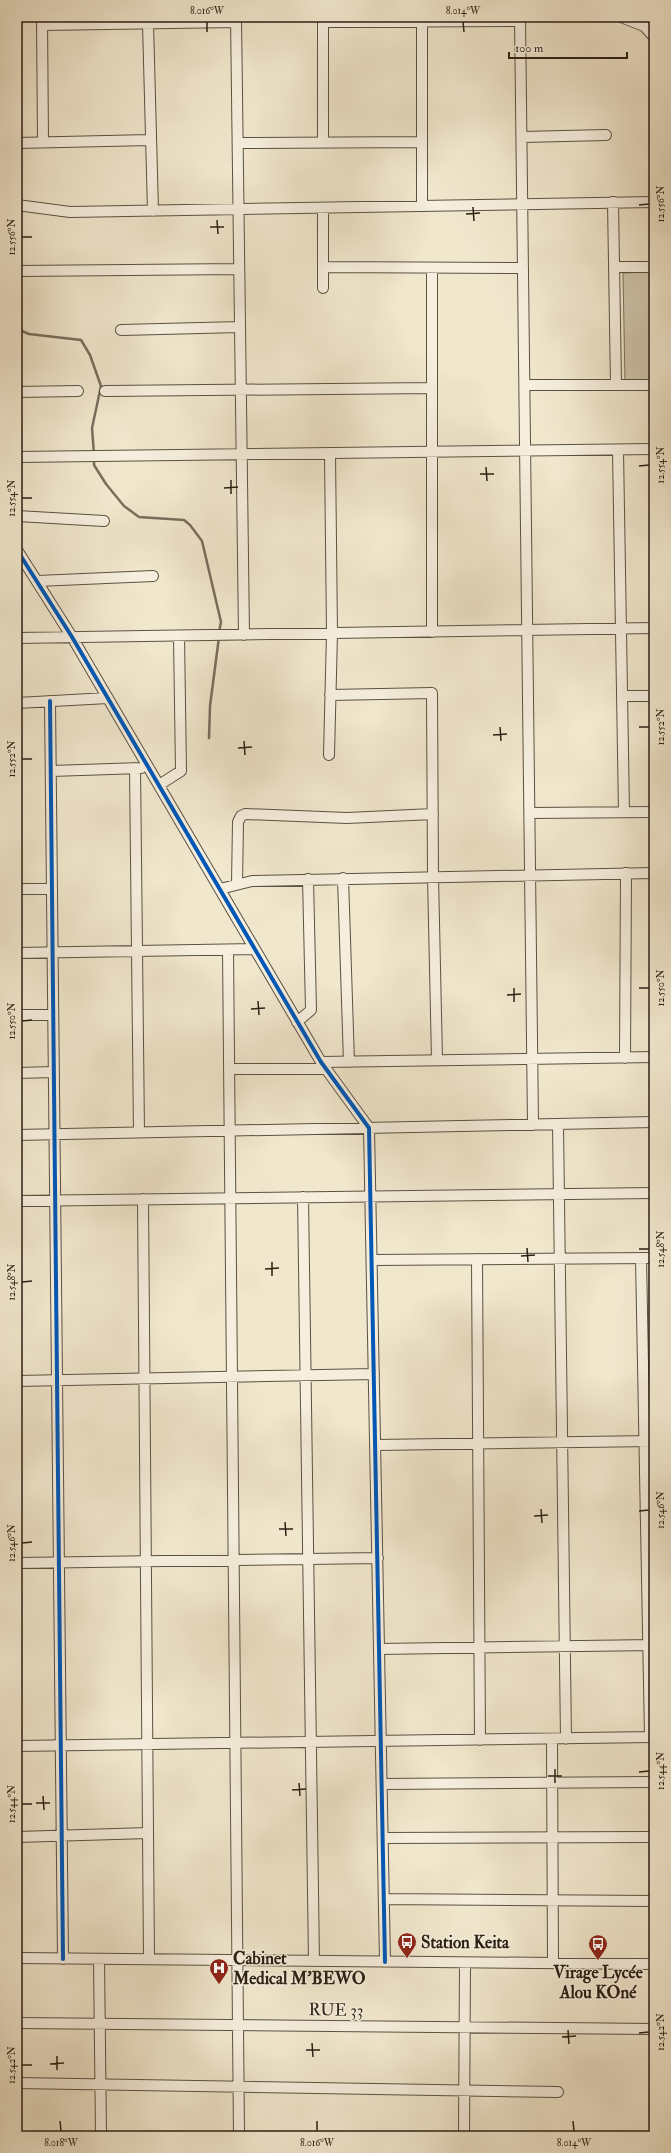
<svg xmlns="http://www.w3.org/2000/svg" width="671" height="2153" viewBox="0 0 671 2153" font-family="'IM FELL Double Pica',serif">
	<rect width="100%" height="100%" fill="#f1e7cd"/>
	<filter id="stains"><feTurbulence type="fractalNoise" baseFrequency=".005" numOctaves="4"/><feColorMatrix values="0 0 0 0 .2 0 0 0 0 .09 0 0 0 0 .02 0 0 0 .5 -.17"/></filter>
	<radialGradient id="worn" r=".72"><stop offset=".6" stop-color="#630" stop-opacity="0"/><stop offset="1" stop-color="#630" stop-opacity=".3"/></radialGradient>
	<path fill="#cfc5ad" stroke="#7d7260" d="M654 272V381H625L623 273Z"/>
	<g fill="none" stroke-linecap="round" stroke-linejoin="round">
		<path stroke="#7a6e5d" stroke-width="2.5" d="M17 329 29 334 81 340 90 355 101 386 92 428 94 454
			M94 459V465L106 484 124 506 139 517 184 520 190 525 202 541 221 622 219 632
			M209 738 210 706 219 637"/>
		<g stroke="#5c5142" stroke-width="12">
			<path id="minor" d="M42 17 43 142
				M236 17 244 635
				M520 17 533 1125
				M621 17 644 26 654 37
				M324 22 520 21
				M422 22V206
				M148 23 153 211
				M42 25 236 22
				M522 137 606 135
				M323 142V17
				M17 143 151 140
				M238 143 422 142
				M613 202 616 385
				M17 205 70 212 654 202
				M323 208V288
				M323 267 523 268
				M614 267H654
				M432 268V632
				M17 271 239 269
				M121 330 240 327
				M525 385H654
				M105 391 432 388
				M17 392 78 391
				M618 450 624 812
				M17 457 654 449
				M17 516 104 521
				M17 550 72 637 321 1062 369 1128 385 1962
				M37 581 153 576
				M17 638 654 628
				M330 695 432 693 433 876 437 1060
				M622 696H654
				M50 701 63 1959
				M17 703 108 698
				M329 755 332 633 330 453
				M135 768 139 1132
				M51 771 141 768
				M159 785 181 771 179 636
				M530 813 654 812
				M343 878 349 1062
				M237 884 238 822 241 816 245 814 347 818 433 814
				M17 889H52
				M220 889 252 881 654 873
				M228 950 239 2136
				M17 953 255 949
				M17 1015H53
				M297 1022 311 1010 308 879
				M625 1058 626 873
				M321 1062 654 1057
				M229 1069H326
				M17 1073 54 1072
				M558 1124 566 1739
				M17 1135 654 1122
				M303 1197 314 1961
				M143 1199 149 1959
				M17 1201 654 1193
				M641 1258 650 1737
				M477 1259 480 1740
				M372 1260 654 1258
				M17 1381 374 1374
				M376 1445 654 1441
				M17 1563 378 1558
				M379 1649 653 1645
				M552 1739 553 1963
				M17 1746 654 1737
				M382 1784 654 1782
				M17 1837 148 1833
				M383 1838 654 1837
				M384 1899 654 1901
				M17 1958 654 1964
				M99 1959 101 2136
				M17 2023 654 2029
				M17 2083 558 2092
				M464 2136 465 1963"/>
		</g>
		<use href="#minor" stroke="#f6efde" stroke-width="10"/>
		<g stroke="#f6efde" stroke-width="6">
			<path id="cycleway" d="M17 550 72 637 321 1062 369 1128 385 1962
				M50 701 63 1959"/>
		</g>
		<use href="#cycleway" stroke="#0057b8" stroke-width="4"/>
	</g>
	<path fill="none" stroke="#2b1f13" stroke-width="1.5" d="M207 22V32M463 22 464 32M639 205 649 204M473 207 474 221M466 214 480 213M217 220 218 234M210 227H224M22 237H32M639 466 649 465M486 467 487 481M480 474H494M231 480V494M224 488 238 487M22 498H32M500 727 501 741M639 727H649M493 735 507 734M244 741 245 755M238 748 252 747M22 759H32M514 988V1002M639 988H649M507 995 521 994M258 1001 259 1015M251 1009 265 1008M22 1021 32 1020M527 1248 528 1262M639 1249H649M521 1256 535 1255M272 1262V1276M265 1269 279 1268M22 1282 32 1281M541 1509 542 1523M639 1511 649 1510M534 1516 548 1515M285 1522 286 1536M279 1529H293M22 1543 32 1542M555 1769V1783M639 1772 649 1771M548 1776H562M299 1783 300 1796M292 1790 306 1789M43 1796 44 1810M36 1803H50M22 1804H32M568 2030 569 2044M639 2033 649 2032M562 2037 576 2036M312 2043 313 2057M306 2050H320M57 2056V2070M50 2064 64 2063M22 2065H32M60 2121 61 2131M317 2121V2131M573 2121 574 2131"/>
	<defs>
		<g id="bus-pin" transform="scale(1)"><path d="M0 17L-7.5 6A9.5 9.5 0 1 1 7.5 6Z" fill="#8f2418" stroke="#f6efde"/><path d="M-5-6H5V4H4V6H2V4H-2V6H-4V4H-5ZM-3.5-4V0h7V-4ZM-3.5 1.2v1.5H-2V1.2ZM2 1.2v1.5H3.5V1.2Z" fill="#fff"/></g>
		<g id="hospital-pin" transform="scale(1)"><path d="M0 17L-7.5 6A9.5 9.5 0 1 1 7.5 6Z" fill="#8f2418" stroke="#f6efde"/><path d="M-5-5h3v3.5h4V-5h3V5h-3V1.5h-4V5h-3Z" fill="#fff"/></g>
	</defs>
	<g fill-rule="evenodd">
		<use href="#bus-pin" x="407" y="1942"/>
		<use href="#bus-pin" x="598" y="1944"/>
		<use href="#hospital-pin" x="219" y="1968"/>
	</g>
	<g text-anchor="middle" dominant-baseline="central" stroke-width="3" stroke-linejoin="round" paint-order="stroke">
		<g font-size="17" font-weight="bold" fill="#2b1f13" stroke="#f6efde" text-anchor="start">
			<text x="421" y="1942">Station Keita</text>
			<text x="233" y="1958">Cabinet<tspan x="233" dy="20">Medical M'BEWO</tspan></text>
			<text x="598" y="1972" text-anchor="middle">Virage Lycée<tspan x="598" dy="20">Alou KOné</tspan></text>
		</g>
		<g font-size="17" fill="#2b1f13" stroke="#f6efde">
			<text transform="translate(336 2010) rotate(1)">RUE 33</text>
		</g>
	</g>
	<rect width="671" height="2153" fill="none" stroke="#f1e7cd" stroke-width="44"/>
	<path d="M509 52v6h118v-6" fill="none" stroke="#2b1f13" stroke-width="2"/>
	<text x="515" y="52" font-size="12" fill="#2b1f13" stroke="#f6efde" stroke-width="3" paint-order="stroke">100 m</text>
	<rect x="22" y="22" width="627" height="2109" fill="none" stroke="#2b1f13" stroke-width="1.5"/>
	<g font-size="10" text-anchor="middle" fill="#2b1f13">
		<text x="207" y="14">8.016°W</text>
		<text x="463" y="14">8.014°W</text>
		<text transform="translate(660 204) rotate(-90)" y="4">12.556°N</text>
		<text transform="translate(11 237) rotate(-90)" y="4">12.556°N</text>
		<text transform="translate(660 465) rotate(-90)" y="4">12.554°N</text>
		<text transform="translate(11 498) rotate(-90)" y="4">12.554°N</text>
		<text transform="translate(660 727) rotate(-90)" y="4">12.552°N</text>
		<text transform="translate(11 759) rotate(-90)" y="4">12.552°N</text>
		<text transform="translate(660 988) rotate(-90)" y="4">12.550°N</text>
		<text transform="translate(11 1021) rotate(-90)" y="4">12.550°N</text>
		<text transform="translate(660 1249) rotate(-90)" y="4">12.548°N</text>
		<text transform="translate(11 1282) rotate(-90)" y="4">12.548°N</text>
		<text transform="translate(660 1510) rotate(-90)" y="4">12.546°N</text>
		<text transform="translate(11 1543) rotate(-90)" y="4">12.546°N</text>
		<text transform="translate(660 1771) rotate(-90)" y="4">12.544°N</text>
		<text transform="translate(11 1804) rotate(-90)" y="4">12.544°N</text>
		<text transform="translate(660 2032) rotate(-90)" y="4">12.542°N</text>
		<text transform="translate(11 2065) rotate(-90)" y="4">12.542°N</text>
		<text x="61" y="2146">8.018°W</text>
		<text x="317" y="2146">8.016°W</text>
		<text x="574" y="2146">8.014°W</text>
	</g>
	<rect width="100%" height="100%" filter="url(#stains)"/>
	<rect width="100%" height="100%" fill="url(#worn)"/>
</svg>
